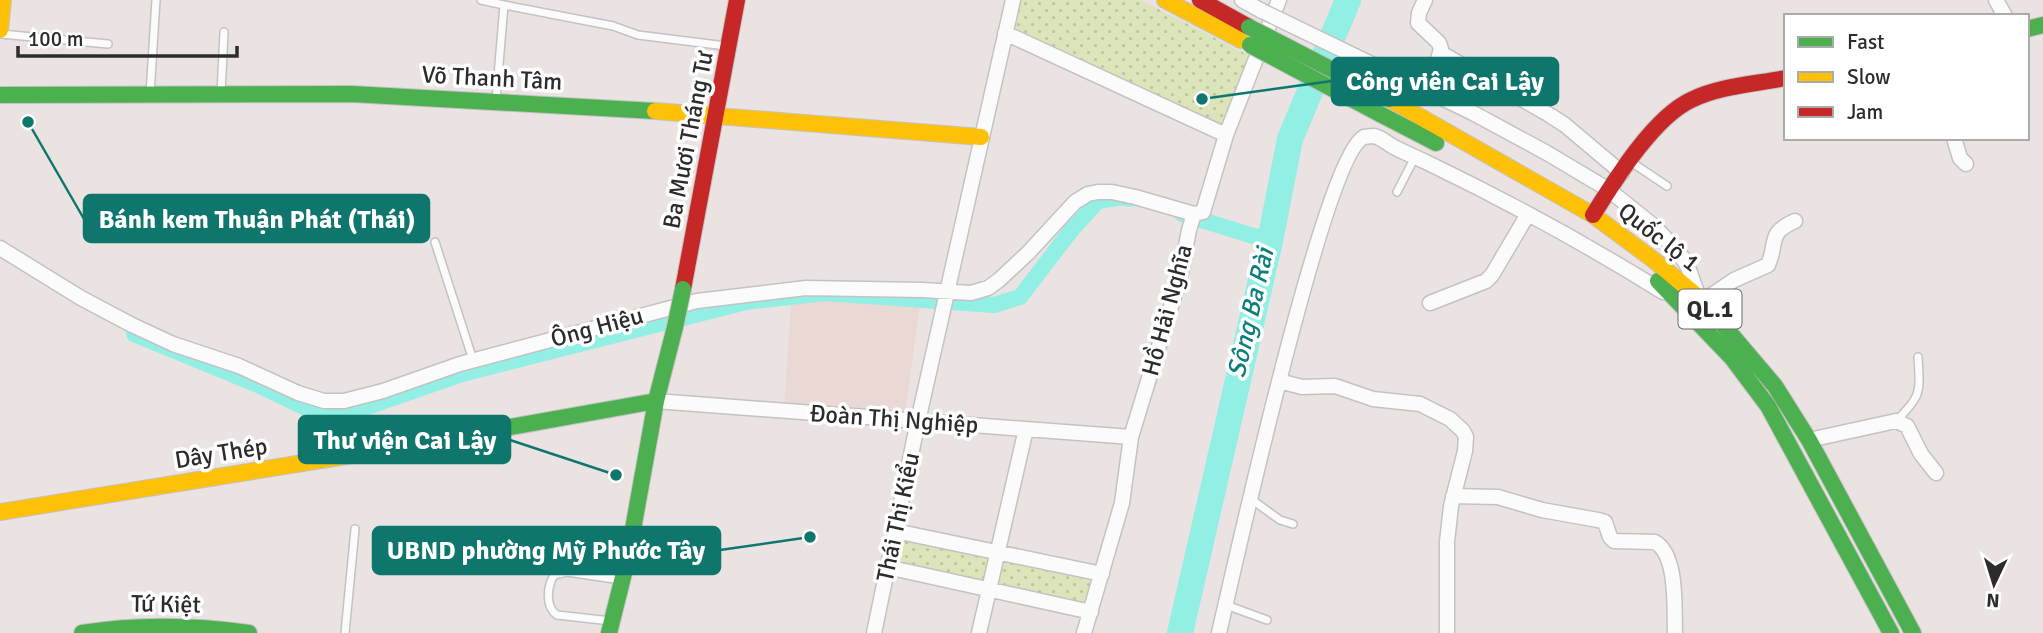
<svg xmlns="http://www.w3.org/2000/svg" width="2043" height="633" viewBox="0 0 2043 633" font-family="Signika,sans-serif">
	<defs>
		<pattern id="park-dots" width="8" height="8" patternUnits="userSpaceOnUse" patternTransform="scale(1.75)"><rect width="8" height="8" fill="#dce5b9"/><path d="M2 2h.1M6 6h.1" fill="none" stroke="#bdc59f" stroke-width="1.8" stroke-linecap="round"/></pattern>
	</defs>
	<rect width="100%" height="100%" fill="#eae3e2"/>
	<path fill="#e9d8d3" d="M792 289 922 290 904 420 784 411Z"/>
	<path fill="url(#park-dots)" d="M1013 0H1141L1264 63 1229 134 1007 24Z
		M895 531 1102 574 1091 612 887 567Z"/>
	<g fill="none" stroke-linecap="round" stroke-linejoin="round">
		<path stroke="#92efe4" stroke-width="16" d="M1182 214 1270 241
			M134 334 258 385 310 410H359L462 374 746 302 825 293 994 305 1020 297 1070 232 1098 201 1123 197 1130 199"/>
		<path stroke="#92efe4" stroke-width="26" d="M1180 633 1270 241 1290 139 1348 0"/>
		<g stroke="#c4c2c3" stroke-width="10">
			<path id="lane" d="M481 0 504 5 496 100
				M504 5 613 26 638 35 726 46
				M1 34 108 44
				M150 94 156 0
				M221 94 224 32
				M1631 162 1667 186
				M1397 192 1415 157
				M435 242 473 360
				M1897 420C1922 395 1920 392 1918 357
				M1251 499 1280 520 1293 524
				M1226 605 1267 620
				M611 621 557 615C545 607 547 587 554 575L567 572 621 580
				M345 633 355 529"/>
		</g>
		<g stroke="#c4c2c3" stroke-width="17">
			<path id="street" d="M1242 0 1262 11
				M1425 0 1419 13 1418 23 1439 43 1441 49 1429 90
				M1996 0 2005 16
				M1005 33 1226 135
				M1441 53 1548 114 1565 125 1622 173
				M1386 71 1473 113 1547 153 1609 190 1655 227 1680 254 1688 267 1698 295
				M1954 138 1960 158 1966 164
				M1194 214 1203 212 1226 135 1279 0
				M0 248 81 298 132 325 173 344 239 366 298 393 324 401H344L383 391 460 364 697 301 806 288 922 290 971 293 988 288 999 280 1028 253 1075 202 1088 194 1098 192H1112L1135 197 1194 214
				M1703 301 1734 280 1768 265C1778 242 1767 233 1795 221
				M1430 303 1486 281 1492 275 1528 214
				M1279 381 1302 387 1335 386 1373 399 1420 404 1450 419 1463 431 1466 437 1465 451 1451 506 1447 542V633
				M656 401 1131 437
				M1809 440 1896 421 1907 426 1921 454 1936 473
				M1453 496 1498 497 1542 510 1598 520 1605 522 1610 537 1614 541 1655 542C1678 555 1674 609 1675 633
				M895 531 1102 574
				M887 567 1091 612
				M874 633 918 421 1013 0
				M979 633 1026 429
				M1084 633 1122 503 1131 437 1180 277 1189 230 1194 214
				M1219 633C1234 569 1325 155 1364 137 1364 137 1373 136 1374 136 1380 137 1387 143 1392 146 1403 152 1415 157 1426 162 1507 201 1586 244 1663 292"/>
		</g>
		<g stroke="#c4c2c3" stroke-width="18">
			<path id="fast" d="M2027 29 2043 25
				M0 95 352 94 655 111
				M1380 114 1436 143
				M1658 281 1732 358 1768 406 1891 633
				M1713 313 1775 386 1809 440 1913 633
				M371 452 656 401
				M82 633C138 624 193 625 249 633
				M609 633 628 557 656 401 675 327"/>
		</g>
		<g stroke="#c4c2c3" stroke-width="18">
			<path id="slow" d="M1165 0 1241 40
				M0 30 3 0
				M1389 99 1593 215 1655 261 1698 297 1713 313
				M655 111 981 137
				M0 512 371 452"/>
		</g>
		<g stroke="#c4c2c3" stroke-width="18">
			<path id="jam" d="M1200 0 1249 27
				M1593 215C1615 180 1653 118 1691 100 1719 86 1755 84 1786 78
				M683 289 737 0"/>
		</g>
		<use href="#lane" stroke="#fcfbfb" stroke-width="7"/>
		<use href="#street" stroke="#fcfbfb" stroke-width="14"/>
		<use href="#fast" stroke="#4caf50" stroke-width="16"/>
		<use href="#slow" stroke="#ffc107" stroke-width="16"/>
		<use href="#jam" stroke="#c62828" stroke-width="16"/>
		<g stroke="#c4c2c3" stroke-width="17" stroke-linecap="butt">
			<path id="street-bridge" d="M1262 11 1386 71"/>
		</g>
		<g stroke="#c4c2c3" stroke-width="18" stroke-linecap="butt">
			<path id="fast-bridge" d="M1249 27 1389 99
				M1250 45 1380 114
				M675 327 683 289"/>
		</g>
		<use href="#street-bridge" stroke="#fcfbfb" stroke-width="14"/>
		<use href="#fast-bridge" stroke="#4caf50" stroke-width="16"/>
	</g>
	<g text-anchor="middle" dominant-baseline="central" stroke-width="7" stroke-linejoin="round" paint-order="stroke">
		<rect fill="#fff" stroke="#6b6b6b" stroke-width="2" x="1678.5" y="289.5" width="63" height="39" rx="5"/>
		<g font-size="23" font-weight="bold" fill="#2c2c2c">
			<text x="1710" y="309">QL.1</text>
		</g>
		<g font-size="24" fill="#2c2c2c" stroke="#fff">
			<text transform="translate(492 78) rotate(3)">Võ Thanh Tâm</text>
			<text transform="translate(688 140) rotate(-79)">Ba Mươi Tháng Tư</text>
			<text transform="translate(1659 237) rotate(38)">Quốc lộ 1</text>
			<text transform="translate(1167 310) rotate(-75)">Hồ Hải Nghĩa</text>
			<text transform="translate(597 327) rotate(-15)">Ông Hiệu</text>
			<text transform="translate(894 419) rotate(4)">Đoàn Thị Nghiệp</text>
			<text transform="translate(221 453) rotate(-9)">Dây Thép</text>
			<text transform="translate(898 517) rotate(-78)">Thái Thị Kiểu</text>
			<text transform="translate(166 604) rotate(1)">Tứ Kiệt</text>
		</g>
		<g font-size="26" font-style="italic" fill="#0a7f7c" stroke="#fff">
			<text transform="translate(1251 313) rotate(-77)">Sông Ba Rài</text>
		</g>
	</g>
	<path fill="none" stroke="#0f766e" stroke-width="2.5" d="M1202 99L1332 81M28 122L84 219M616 475L510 440M810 537L720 550"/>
	<g fill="#0f766e" stroke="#fff" stroke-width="2.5">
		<circle cx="1202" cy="99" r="7"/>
		<circle cx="28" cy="122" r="7"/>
		<circle cx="616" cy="475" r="7"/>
		<circle cx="810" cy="537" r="7"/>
	</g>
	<g fill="#0f766e" stroke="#0f766e" stroke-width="2.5">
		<rect x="1332" y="58" width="226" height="47" rx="7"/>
		<rect x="84" y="195" width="345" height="47" rx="7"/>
		<rect x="299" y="416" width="211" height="47" rx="7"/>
		<rect x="373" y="527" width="347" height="47" rx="7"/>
	</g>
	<g font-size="26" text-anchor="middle" font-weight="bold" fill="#fff">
		<text x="1445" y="90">Công viên Cai Lậy</text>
		<text x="257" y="228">Bánh kem Thuận Phát (Thái)</text>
		<text x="405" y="449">Thư viện Cai Lậy</text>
		<text x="546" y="559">UBND phường Mỹ Phước Tây</text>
	</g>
	<rect x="1784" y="14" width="245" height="126" fill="#ffffff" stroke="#ababab" stroke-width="2"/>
	<rect x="1798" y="37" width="35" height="10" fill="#4caf50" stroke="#ababab" stroke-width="2"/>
	<text x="1847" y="49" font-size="21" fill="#2c2c2c">Fast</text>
	<rect x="1798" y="72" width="35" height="10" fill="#ffc107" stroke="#ababab" stroke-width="2"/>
	<text x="1847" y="84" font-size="21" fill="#2c2c2c">Slow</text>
	<rect x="1798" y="107" width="35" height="10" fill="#c62828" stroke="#ababab" stroke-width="2"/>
	<text x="1847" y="119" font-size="21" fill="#2c2c2c">Jam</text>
	<g transform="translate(1994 584) rotate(184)" stroke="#ffffff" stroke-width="5" paint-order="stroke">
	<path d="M0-5L12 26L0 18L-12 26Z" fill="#2c2c2c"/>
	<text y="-10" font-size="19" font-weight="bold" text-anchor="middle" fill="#2c2c2c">N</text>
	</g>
	<path d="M18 46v10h219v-10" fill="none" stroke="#2c2c2c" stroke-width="3.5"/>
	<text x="28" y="46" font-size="21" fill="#2c2c2c" stroke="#ffffff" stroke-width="5" paint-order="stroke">100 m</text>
</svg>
